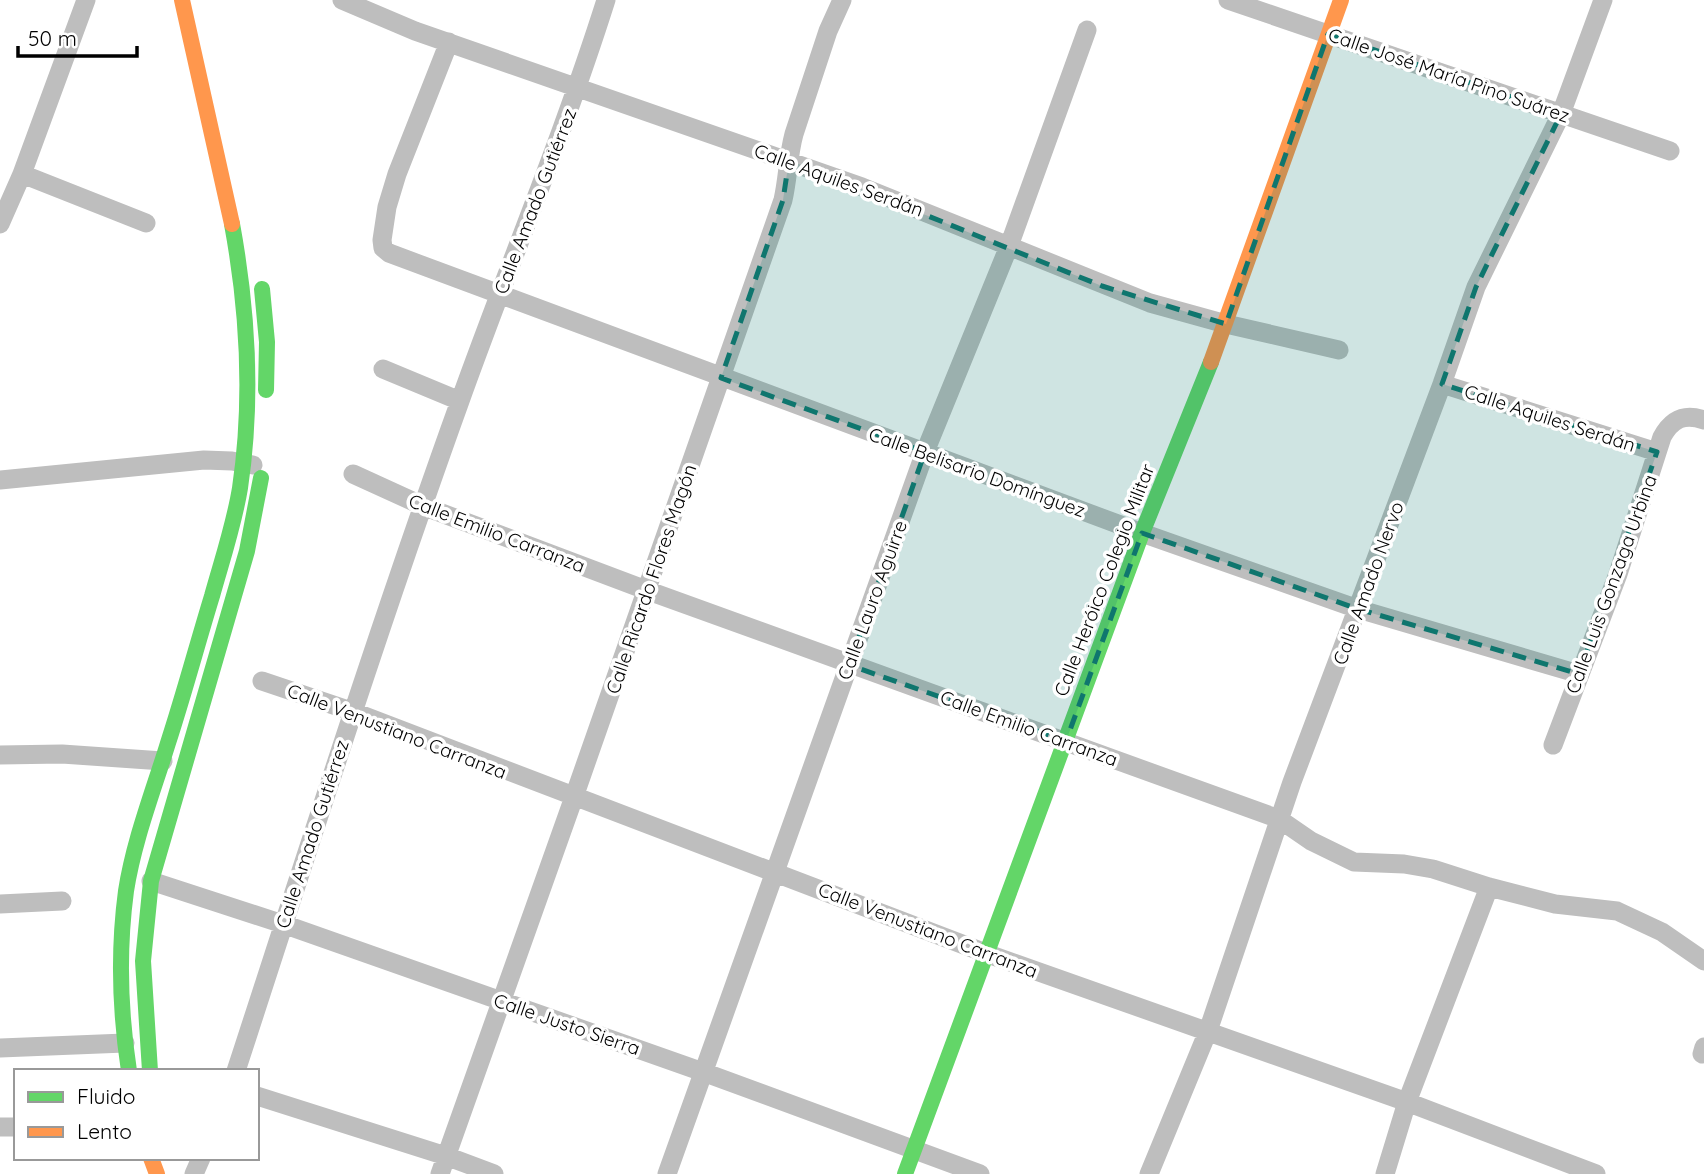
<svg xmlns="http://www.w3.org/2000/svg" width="1704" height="1174" viewBox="0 0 1704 1174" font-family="Quicksand,sans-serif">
	<rect width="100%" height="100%" fill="#fff"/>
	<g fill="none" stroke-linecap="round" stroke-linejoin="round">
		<path stroke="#bebebe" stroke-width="19" d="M342 0 415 31 862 187 1150 303 1226 324 1339 350
			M1228 0 1670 151
			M449 42 397 174 387 207 382 240 383 248 389 253 1142 533 1358 609 1579 674
			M22 174 146 223
			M0 224 22 174 86 0
			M383 369 460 401
			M1442 384 1657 452
			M353 474 423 506 646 590 1279 819 1311 841 1354 862 1404 864 1433 869 1489 887 1555 904 1617 911 1662 932 1704 961
			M0 480 204 460 232 461 253 465
			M262 681 351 711 988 954 1407 1102 1596 1174
			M1553 745 1618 574 1662 437C1672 419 1684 413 1704 420
			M0 755 62 754 163 761
			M151 881 283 924 703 1072 980 1174
			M0 904 62 901
			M0 1048 125 1043
			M1702 1054 1704 1047
			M236 1071C309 847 380 623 460 401 508 267 563 136 606 0
			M257 1096 446 1156 494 1174
			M0 1127H16
			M194 1174 201 1158
			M440 1174 574 797 783 200C788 178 788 156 794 134L828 31 842 0
			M667 1174 925 452 1009 246 1087 30
			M1149 1174 1208 1031 1292 782 1442 384 1476 287 1561 114 1603 0
			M1385 1174 1407 1102 1489 887"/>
		<path stroke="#63d668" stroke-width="16" d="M262 289 267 342 266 390
			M129 1071C120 1012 118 951 126 891 134 840 153 792 168 743 184 694 197 645 212 596 222 560 234 525 240 488 253 400 248 311 232 224
			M150 1071 143 961 151 881 247 551 261 478
			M905 1174 1142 533 1211 362"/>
		<path stroke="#ff974d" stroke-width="16" d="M182 0 232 224
			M1211 362 1341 0
			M151 1158 157 1174"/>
	</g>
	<path fill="#0f766e" fill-opacity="0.2" stroke="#0f766e" stroke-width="5" stroke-dasharray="14 9" stroke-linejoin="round" d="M1328 34 1561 114 1476 287 1442 384 1657 452 1579 674 1358 609 1142 533 1066 741 849 665 925 452 721 378 783 200 789 160 1102 286 1226 324Z"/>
	<g text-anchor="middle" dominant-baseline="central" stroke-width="7" stroke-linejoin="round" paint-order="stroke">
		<g font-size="19" fill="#000" stroke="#fff">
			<text transform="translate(1449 75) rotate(19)">Calle José María Pino Suárez</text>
			<text transform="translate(839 180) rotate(20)">Calle Aquiles Serdán</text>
			<text transform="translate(535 201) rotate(-69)">Calle Amado Gutiérrez</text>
			<text transform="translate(1550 418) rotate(18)">Calle Aquiles Serdán</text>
			<text transform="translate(977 472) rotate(20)">Calle Belisario Domínguez</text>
			<text transform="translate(497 533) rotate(21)">Calle Emilio Carranza</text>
			<text transform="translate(651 579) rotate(-71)">Calle Ricardo Flores Magón</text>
			<text transform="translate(1104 580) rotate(-69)">Calle Heróico Colegio Militar</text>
			<text transform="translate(1368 583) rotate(-70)">Calle Amado Nervo</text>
			<text transform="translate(1611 584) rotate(-70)">Calle Luis Gonzaga Urbina</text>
			<text transform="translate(872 600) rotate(-70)">Calle Lauro Aguirre</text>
			<text transform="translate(1029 728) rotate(20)">Calle Emilio Carranza</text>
			<text transform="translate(397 731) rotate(21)">Calle Venustiano Carranza</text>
			<text transform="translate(312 834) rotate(-72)">Calle Amado Gutiérrez</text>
			<text transform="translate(928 930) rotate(21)">Calle Venustiano Carranza</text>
			<text transform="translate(567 1024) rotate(19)">Calle Justo Sierra</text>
		</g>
	</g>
	<rect x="14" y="1069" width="245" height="91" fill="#ffffff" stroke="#999999" stroke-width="2"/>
	<rect x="28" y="1092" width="35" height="10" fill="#63d668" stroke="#999999" stroke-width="2"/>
	<text x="77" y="1104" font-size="21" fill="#000000">Fluido</text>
	<rect x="28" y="1127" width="35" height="10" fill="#ff974d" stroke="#999999" stroke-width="2"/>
	<text x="77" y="1139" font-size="21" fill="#000000">Lento</text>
	<path d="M18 46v10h119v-10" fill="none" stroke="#000000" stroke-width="3.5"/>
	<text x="28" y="46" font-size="21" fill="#000000" stroke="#ffffff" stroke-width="5" paint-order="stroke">50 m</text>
</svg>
